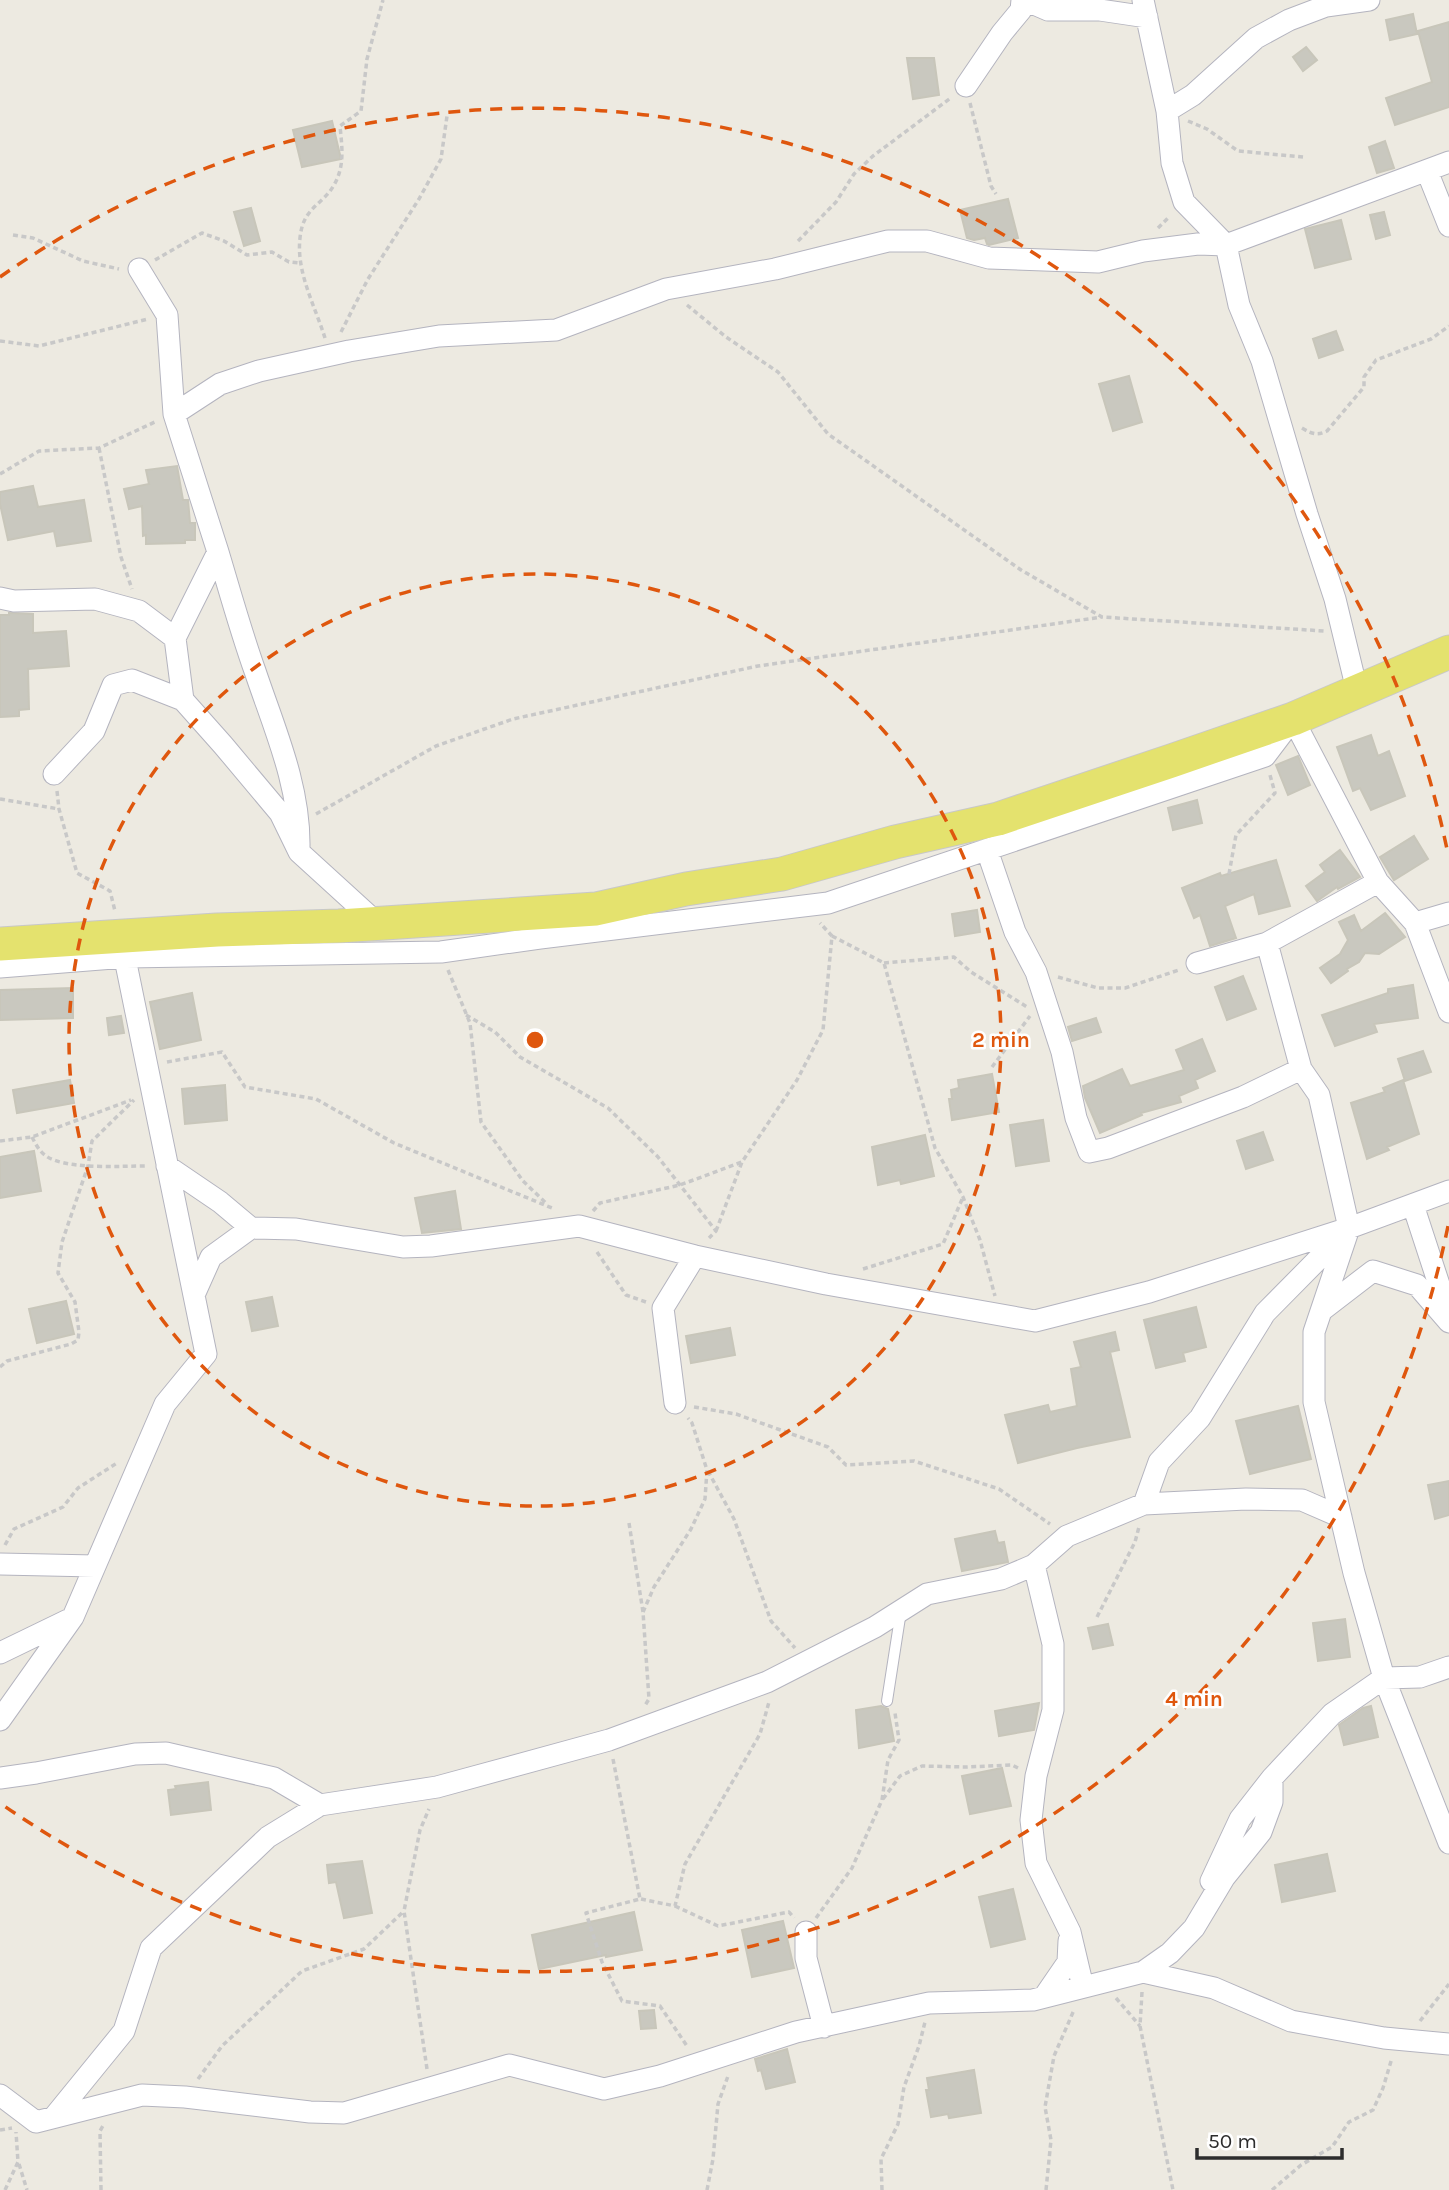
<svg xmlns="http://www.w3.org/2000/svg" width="1449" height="2190" viewBox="0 0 1449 2190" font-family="Karla,sans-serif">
	<rect width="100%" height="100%" fill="#edeae1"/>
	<path fill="#c9c8bf" stroke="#c8c6ba" stroke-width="2" d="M1413 14 1417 34 1390 40 1386 20Z
		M1449 22V107L1395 125 1386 98 1432 82 1418 31Z
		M1306 47 1317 60 1303 71 1293 57Z
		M907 58H934L939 95 913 99Z
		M332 121 341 159 302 167 293 130Z
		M1385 141 1394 168 1377 173 1369 147Z
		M1008 199 1018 238 989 245 987 244 985 238 974 240 967 238 960 210Z
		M251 208 260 241 244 246 234 212Z
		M1384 212 1390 235 1376 239 1370 215Z
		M1341 220 1351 259 1315 268 1305 229Z
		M1336 331 1343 350 1319 358 1313 339Z
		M1129 376 1142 422 1113 431 1099 384Z
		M177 466 183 500H188L190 523H195V540H185V543L146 544V535L143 536 142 506 129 509 124 489 149 484 146 470Z
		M33 486 38 507 84 500 91 541 57 546 54 531 8 540 0 504V492Z
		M9 613 33 614V633L66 631 69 666 28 669 29 709 19 710V716L0 717V615H9Z
		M1371 735 1378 756 1389 751 1405 796 1371 810 1360 788 1353 791 1337 747Z
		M1298 756 1310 785 1288 795 1276 765Z
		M1197 800 1202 823 1173 830 1168 808Z
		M1414 836 1428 859 1394 880 1380 857Z
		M1340 850 1360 877 1338 889 1337 887 1317 901 1306 886 1325 872 1320 865Z
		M1276 860 1290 906 1259 914 1254 894 1225 906 1236 938 1210 946 1200 915 1194 918 1182 888 1220 873 1221 876Z
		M977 910 980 932 955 936 952 914Z
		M1385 913 1405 937 1379 954 1365 953 1359 962 1347 969 1348 971 1331 983 1320 968 1340 954 1348 940 1339 922 1354 915 1361 931Z
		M1243 976 1256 1009 1227 1020 1215 987Z
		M1413 985 1418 1018 1374 1024 1377 1032 1335 1046 1322 1015 1388 993V989Z
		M73 988V1018L0 1020V990Z
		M192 993 201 1040 160 1049 150 1002Z
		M121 1016 124 1033 109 1035 107 1018Z
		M1096 1018 1101 1032 1072 1041 1068 1027Z
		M1202 1039 1215 1071 1195 1080 1198 1088 1179 1096 1181 1102 1141 1113 1142 1115 1100 1133 1085 1098 1083 1086 1122 1069 1130 1086 1184 1070 1176 1050Z
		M1423 1051 1431 1072 1405 1081 1398 1059Z
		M992 1074 999 1112 952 1120 949 1099H952L951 1090 959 1088 958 1080Z
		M70 1080 74 1103 17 1113 13 1090Z
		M1403 1080 1419 1134 1387 1147 1389 1150 1367 1159 1351 1103 1385 1092 1383 1088Z
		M225 1085 227 1120 185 1124 182 1089Z
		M1043 1120 1049 1161 1016 1166 1010 1125Z
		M1263 1132 1273 1160 1246 1169 1237 1141Z
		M925 1135 934 1176 901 1184 900 1180 878 1185 872 1147Z
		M34 1151 41 1191 0 1198V1157Z
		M455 1191 461 1229 422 1233 415 1198Z
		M272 1297 278 1326 252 1331 246 1302Z
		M66 1301 74 1334 37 1343 29 1309Z
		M1196 1307 1206 1347 1183 1353 1185 1361 1156 1368 1144 1320Z
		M730 1328 735 1355 691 1363 686 1336Z
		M1115 1332 1119 1350 1110 1352 1130 1437 1077 1448 1018 1463 1005 1415 1048 1405 1050 1412 1077 1406 1071 1369 1081 1367 1074 1342Z
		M1298 1406 1311 1459 1250 1474 1236 1421Z
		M1449 1481V1515L1435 1519 1428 1485Z
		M995 1531 998 1543 1004 1542 1008 1562 962 1571 955 1539Z
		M1345 1619 1350 1657 1318 1661 1313 1623Z
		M1108 1624 1113 1645 1093 1649 1088 1628Z
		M1039 1703 1034 1730 999 1736 995 1711Z
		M881 1706 888 1709 894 1741 859 1748 856 1710Z
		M1371 1706 1378 1737 1344 1745 1339 1725 1363 1708Z
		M1002 1768 1011 1806 970 1814 962 1776Z
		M208 1782 211 1810 171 1815 168 1790 176 1789 175 1786Z
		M1327 1854 1335 1891 1282 1902 1275 1865Z
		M362 1861 372 1913 344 1918 336 1882 329 1883 327 1865Z
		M1013 1889 1025 1939 991 1947 979 1897Z
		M634 1912 642 1950 606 1957V1955L539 1969 532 1935Z
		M783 1921 794 1968 752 1977 742 1930Z
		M654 2010 656 2028 641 2029 639 2011Z
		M787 2049 795 2082 766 2089 761 2070 758 2071 755 2059Z
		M974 2070 981 2113 949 2118 948 2114 931 2117 926 2090H929L927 2078Z"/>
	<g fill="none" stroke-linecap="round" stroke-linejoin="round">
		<g stroke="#b4b4bf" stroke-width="12">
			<path id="service" d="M887 1701 901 1611"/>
		</g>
		<g stroke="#b4b4bf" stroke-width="23">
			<path id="minor" d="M1025 0 1048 10H1100L1147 17
				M1143 0 1167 111 1172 163 1184 202 1226 245 1239 305 1262 361 1307 514 1335 599 1357 690
				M966 86 1002 33 1021 10 1022 0
				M1167 111 1193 95 1256 38 1289 20 1326 6 1369 0
				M1427 171 1449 226
				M139 269 167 315 174 414 218 552 175 638 183 700 223 745 280 813 299 852 378 924
				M174 414 220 384 259 371 349 351 439 336 556 330 666 289 775 269 888 241H927L989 258 1098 262 1143 251 1198 244 1226 245 1449 162
				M218 552C230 592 241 632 255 671 274 728 300 785 299 847
				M0 598 14 601 95 599 139 611 175 638
				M54 774 94 731 113 685 132 680 183 700
				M987 850 1015 932 1036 972 1062 1052 1076 1118 1089 1152 1108 1148 1243 1097 1301 1069 1267 943 1197 963
				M1415 923 1449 913
				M1267 943 1378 882
				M0 967 126 957 441 952 540 938 828 903 1265 756 1293 719 1378 882 1415 923 1449 1012
				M1301 1069 1319 1095 1349 1228 1314 1332V1402L1354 1573 1384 1678 1449 1843
				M167 1166 220 1202 251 1228 296 1229 403 1247 431 1246 579 1226 695 1256 826 1284 1035 1321 1149 1292 1349 1228
				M1413 1205 1449 1315
				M194 1295 211 1257 251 1228
				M1321 1311 1373 1271 1417 1285 1449 1322
				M675 1403 663 1308 695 1256
				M1144 1504 1159 1462 1200 1418 1265 1313 1349 1228 1449 1191
				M0 1564 95 1566
				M1034 1565 1053 1644V1710L1036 1776 1031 1820 1036 1863 1070 1932 1083 1987
				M0 1653 68 1620
				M0 1720 73 1617 165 1404 206 1354 122 944
				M0 1778 36 1773 135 1754 166 1753 274 1778 320 1805 437 1787 609 1740 767 1682 875 1627 927 1594 1001 1579 1034 1565 1067 1536 1144 1504 1246 1499 1302 1500 1341 1517
				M1211 1881 1240 1819 1272 1778
				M806 1932V1958L824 2027
				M1143 1972 1214 1988 1291 2021 1384 2038 1449 2044
				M1044 1997 1068 1962 1069 1941
				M0 2095 36 2122 142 2095 185 2097 310 2112 344 2113 509 2065 604 2089 660 2076 796 2032 929 2003 1033 2000 1143 1972 1170 1953 1194 1928 1224 1878 1261 1832 1272 1802V1778L1332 1714 1384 1678 1420 1677 1449 1667
				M54 2117 124 2031 151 1948 268 1837 320 1805"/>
		</g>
		<g stroke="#c8c8c8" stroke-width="35">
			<path id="primary" d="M0 944 217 930 339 926 596 909 686 889 782 874 895 842 998 819 1171 761 1293 719 1449 652"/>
		</g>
		<path stroke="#c8c8c8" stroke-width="3.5" stroke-dasharray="5 3.5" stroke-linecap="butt" d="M970 103 991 186 996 194
			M1188 121 1207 129 1238 151 1303 157
			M1158 228 1170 216
			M13 235 33 238 83 261 119 269
			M798 241 836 202 854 174 873 156 952 97
			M155 260 202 233 224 241 247 255 272 252 289 262 299 263
			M687 305 726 337 778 372 828 434 1021 570 1102 617 1324 631
			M341 332 368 279 419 199 441 159 447 116
			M325 338C315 306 296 272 300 238 303 207 322 206 334 185 345 166 342 147 340 126L361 111 367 59 383 0
			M0 341 39 346 148 319
			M1302 428C1312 434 1317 436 1327 431L1364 387V377L1376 360 1431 339 1449 326
			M99 448 121 557 132 589
			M0 474 39 451 99 448 157 421
			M57 791 59 809 77 873 110 891 115 911
			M0 799 59 809
			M316 814 436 746 513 719 758 666 1102 617
			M1229 874 1236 835 1275 793 1270 775
			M832 936 884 963 935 1148 963 1197 980 1240 995 1296
			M884 963 954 957 971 972 1027 1007
			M448 970 470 1023 481 1122 523 1181 547 1204
			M1058 977 1098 988H1125L1179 970
			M466 1015 495 1032 520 1057 608 1108 658 1157 716 1231 709 1238
			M167 1062 222 1052 245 1087 316 1099 394 1143 552 1208
			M992 1067 1030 1016
			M32 1137C37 1147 42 1156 54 1160 77 1169 122 1166 147 1166
			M0 1141 32 1137 131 1100
			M593 1211 600 1203 680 1185 742 1162
			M716 1231 742 1162 797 1080 823 1030 832 936 820 923
			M597 1252 626 1295 646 1302
			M863 1269 943 1244 963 1197
			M0 1367 7 1361 71 1344 78 1340 79 1332 75 1302 58 1273 62 1242 88 1166 92 1141 134 1100
			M694 1407 736 1414 828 1447 846 1465 914 1461 999 1489 1050 1524
			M708 1471 734 1519 771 1621 795 1648
			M629 1523 643 1612 649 1699 644 1707
			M5 1545 14 1529 63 1507 78 1488 117 1463
			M643 1612 654 1587 691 1529 705 1499 707 1470 692 1423 688 1418
			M1097 1617 1135 1542 1139 1527
			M613 1759 640 1899 586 1913 602 1962 622 2001 660 2006 687 2046
			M883 1799 900 1776 922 1766 967 1767 1012 1765 1018 1768
			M641 1899 675 1906 685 1864 760 1734 769 1702
			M675 1906 718 1926 789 1912 794 1918
			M816 1918 852 1868 882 1800 888 1760 899 1740 895 1713
			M1142 1992 1140 2026 1173 2190
			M1116 1998 1140 2026
			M1420 2021 1449 1984
			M427 2069 404 1911 420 1830 429 1809
			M198 2079 222 2046 302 1971 364 1949 404 1911
			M0 2130 12 2128
			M19 2164 27 2190
			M5 2190 18 2162 16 2132
			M101 2190 100 2131 104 2124
			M707 2190 713 2159 718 2104 728 2076
			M882 2190 881 2159 898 2124 904 2087 919 2046 925 2022
			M1046 2190 1051 2140 1045 2107 1054 2056 1074 2010
			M1272 2190 1301 2165 1332 2147 1349 2122 1373 2110 1383 2088 1392 2058"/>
		<use href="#service" stroke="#fff" stroke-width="10"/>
		<use href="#minor" stroke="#fff" stroke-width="21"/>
		<use href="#primary" stroke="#e4e26e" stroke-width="33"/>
	</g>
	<g fill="none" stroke="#df570e" stroke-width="3.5" stroke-dasharray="12 9">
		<circle cx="535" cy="1040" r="466"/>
		<path d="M1448 1226A932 932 0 0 1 0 1803M0 277A932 932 0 0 1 1448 854"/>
	</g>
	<circle cx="535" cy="1040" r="10" fill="#df570e" stroke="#fff" stroke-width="3.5"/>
	<g font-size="21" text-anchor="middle" font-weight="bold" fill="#df570e" stroke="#fff" stroke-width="5" stroke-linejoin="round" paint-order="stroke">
		<text x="1001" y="1047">2 min</text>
		<text x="1194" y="1706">4 min</text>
	</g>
	<path d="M1197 2148v10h145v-10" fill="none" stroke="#2d2d2d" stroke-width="3.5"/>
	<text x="1208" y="2148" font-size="21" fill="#2d2d2d" stroke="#ffffff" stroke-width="5" paint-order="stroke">50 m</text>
</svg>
